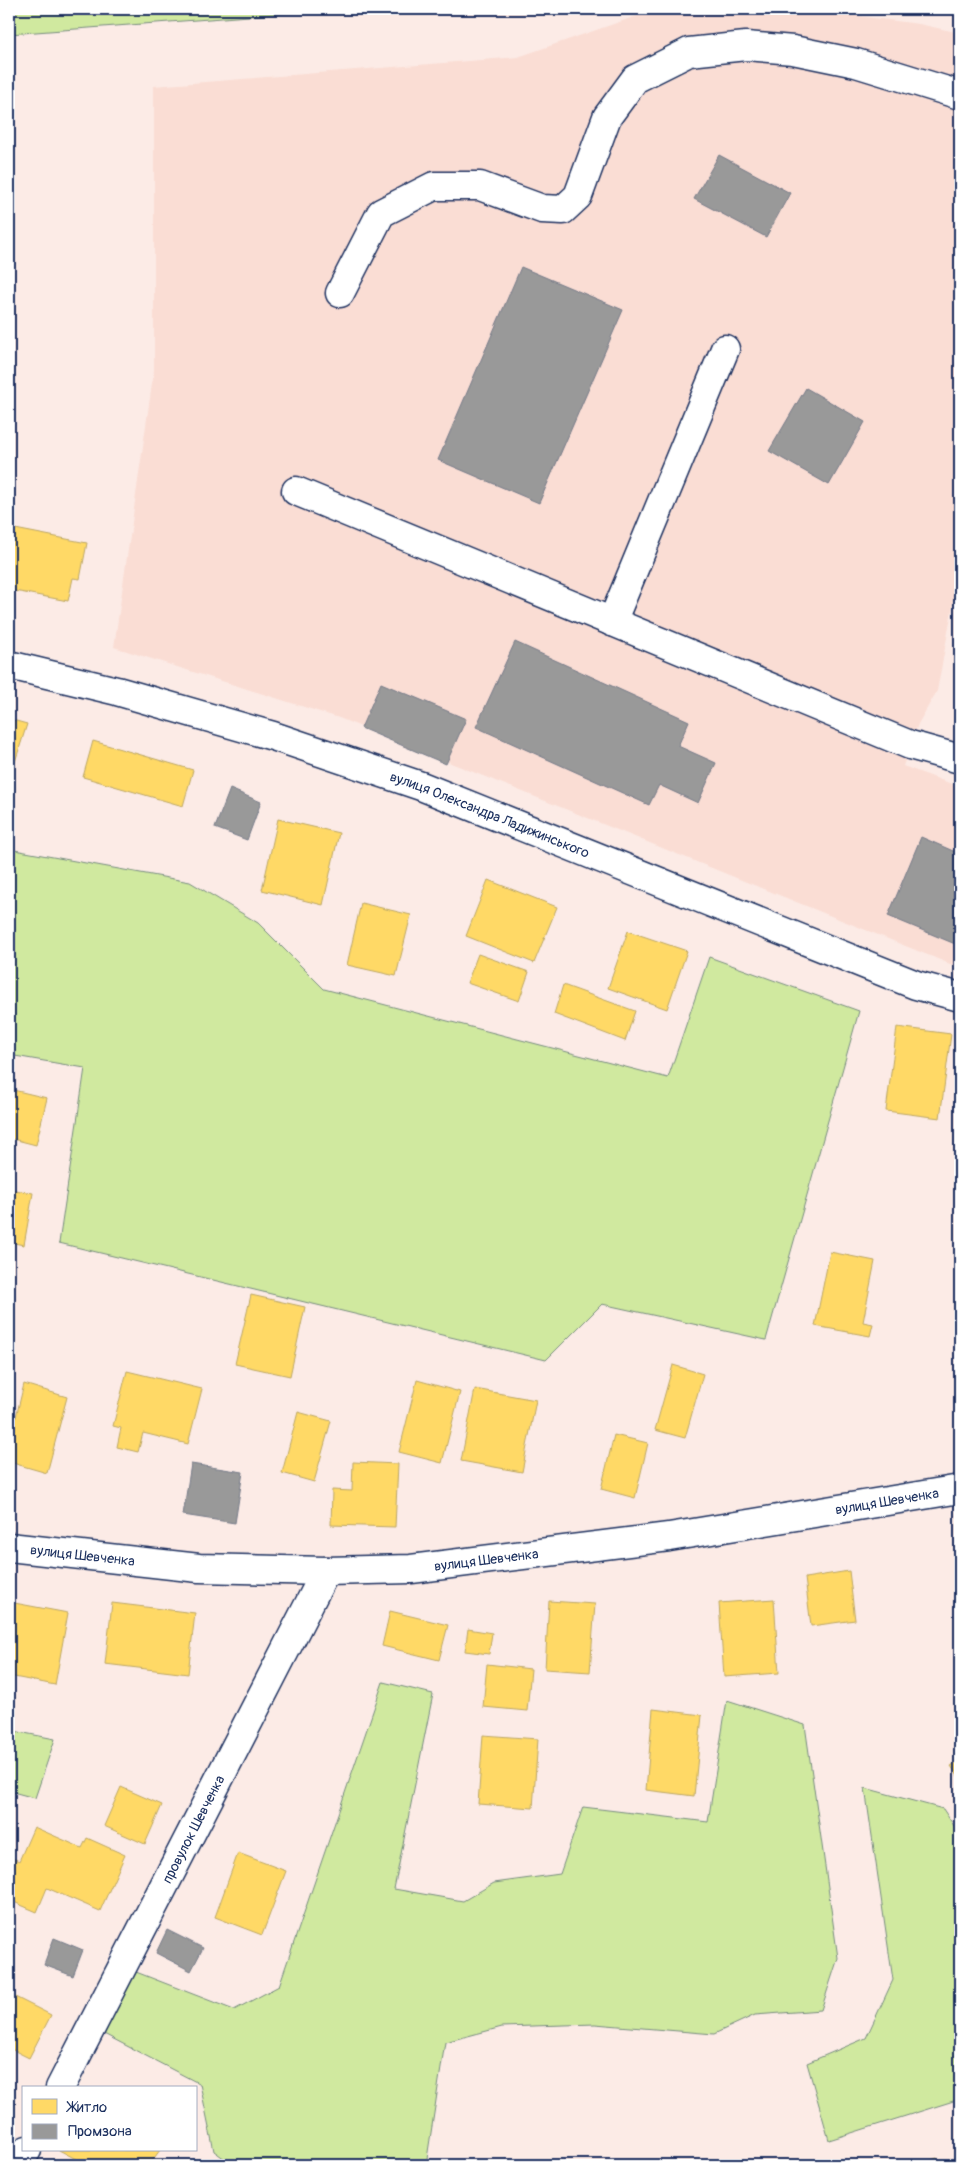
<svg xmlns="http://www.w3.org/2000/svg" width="969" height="2174" viewBox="0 0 969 2174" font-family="Pangolin,sans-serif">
	<rect width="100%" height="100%" fill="#fcebe6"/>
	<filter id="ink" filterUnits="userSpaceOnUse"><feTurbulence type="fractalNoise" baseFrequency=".02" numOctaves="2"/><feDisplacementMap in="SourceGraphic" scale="10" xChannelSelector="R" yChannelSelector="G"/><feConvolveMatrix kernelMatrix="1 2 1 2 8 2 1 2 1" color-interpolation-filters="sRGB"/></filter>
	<g filter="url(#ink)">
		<path fill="#faddd4" d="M657 9H804L919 24 960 33V504L953 605 937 691 918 724 903 766 960 787V968L339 718 114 647 154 370V86L518 57Z"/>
		<path fill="#d0e99f" stroke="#768c7e" d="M9 9H343L9 34Z
			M9 849 190 882 258 923 324 989 668 1078 709 957 859 1011 766 1340 602 1304 546 1360 59 1243 85 1068 9 1055Z
			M383 1682 433 1694 394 1889 463 1901 494 1883 560 1874 583 1807 708 1822 727 1700 805 1725 838 1958 821 2010 755 2015 714 2034 595 2024 502 2027 445 2042 426 2165H233L214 2151 200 2084 102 2033 136 1972 234 2010 279 1986Z
			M9 1730 55 1739 35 1798 9 1791Z
			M865 1788 943 1809 960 1835V2099L829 2140 807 2063 866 2038 893 1980Z"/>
		<path fill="#ffd966" stroke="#bba664" d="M10 528 87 543 80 579 73 578 68 601 9 590Z
			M9 719 27 724 9 781Z
			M93 741 193 770 183 806 83 777Z
			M278 819 339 833 323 905 262 890Z
			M488 880 557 907 534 963 466 936Z
			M361 903 411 915 396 976 347 965Z
			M628 931 687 951 667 1009 608 988Z
			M478 954 529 972 519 1001 467 983Z
			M563 985 635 1011 625 1041 554 1014Z
			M897 1027 951 1034 940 1118 886 1111Z
			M9 1089 47 1098 36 1145 9 1138Z
			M9 1189 33 1193 24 1245 9 1242Z
			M830 1252 875 1261 863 1322 873 1324 870 1336 815 1326Z
			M251 1295 305 1307 290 1376 235 1364Z
			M673 1365 703 1374 685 1438 655 1430Z
			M127 1371 202 1389 188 1444 143 1433 138 1452 117 1447 121 1428 113 1426Z
			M417 1380 460 1392 442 1463 399 1452Z
			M24 1384 67 1397 47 1473 9 1462V1446Z
			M475 1389 536 1400 522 1472 461 1461Z
			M298 1412 331 1421 314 1482 282 1473Z
			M614 1435 648 1443 635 1498 601 1489Z
			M353 1462 398 1464 395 1527 331 1525 332 1490 352 1491Z
			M849 1571 855 1620 811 1626 805 1578Z
			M774 1599 779 1673 724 1677 719 1603Z
			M549 1601 595 1604 590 1672 545 1669Z
			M9 1602 68 1613 55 1685 9 1676Z
			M112 1603 195 1613 188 1674 105 1664Z
			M390 1611 448 1625 439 1660 382 1646Z
			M468 1629 492 1633 489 1654 465 1651Z
			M487 1664 531 1669 527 1711 483 1707Z
			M653 1709 702 1715 694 1796 646 1790Z
			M483 1735 538 1739 533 1808 478 1804Z
			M960 1760V1779L951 1766Z
			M121 1787 162 1805 145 1844 104 1826Z
			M34 1827 82 1848 87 1838 125 1855 100 1911 47 1888 37 1912 9 1900V1856L19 1861Z
			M238 1853 286 1871 262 1935 215 1917Z
			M9 1994 51 2015 29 2058 9 2048Z
			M59 2150H160L149 2165H87Z
			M937 2158 939 2165H917Z"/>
		<path fill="#999" stroke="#737987" d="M719 155 790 193 766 237 694 199Z
			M521 267 623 310 539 503 438 460Z
			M806 388 865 422 829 485 769 451Z
			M515 642 689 721 678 746 716 763 698 803 659 785 649 805 476 727Z
			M381 683 466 719 446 764 361 728Z
			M230 789 261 802 247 840 215 828Z
			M921 837 960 854V946L888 916Z
			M191 1464 243 1472 235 1523 183 1515Z
			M167 1930 203 1948 191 1971 156 1953Z
			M54 1938 83 1950 73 1976 44 1965Z"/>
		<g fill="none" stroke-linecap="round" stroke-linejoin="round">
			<g stroke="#1b2f5e" stroke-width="31">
				<g id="minor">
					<path d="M340 293 381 213 434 186H480L542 209 563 210 578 196 607 117 635 79 689 52 746 46 793 50 856 63 960 95"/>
					<path d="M296 491 910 745 960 759"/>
					<path d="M612 622 725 349"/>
					<path id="s1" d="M9 665 117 691 273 736 421 786 916 985 960 997"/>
					<path id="s2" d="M9 1547 199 1568 326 1571 411 1569 669 1537 960 1489"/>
					<path id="s3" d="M60 2088 326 1571"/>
					<path d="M17 2165 27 2150"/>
				</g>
			</g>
			<use href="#minor" stroke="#fff" stroke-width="28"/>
		</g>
	</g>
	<g text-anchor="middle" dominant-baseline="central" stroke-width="5" stroke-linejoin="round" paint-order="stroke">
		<g font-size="14" fill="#1b2f5e" stroke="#fff">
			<text stroke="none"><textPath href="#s1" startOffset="504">вулиця Олександра Ладижинського</textPath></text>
			<text stroke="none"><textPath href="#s2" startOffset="884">вулиця Шевченка</textPath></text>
			<text stroke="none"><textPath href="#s2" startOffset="74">вулиця Шевченка</textPath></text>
			<text stroke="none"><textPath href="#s2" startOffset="479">вулиця Шевченка</textPath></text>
			<text stroke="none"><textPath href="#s3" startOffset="291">провулок Шевченка</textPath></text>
		</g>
	</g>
	<rect width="969" height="2174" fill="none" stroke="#fff" stroke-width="30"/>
	<rect x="15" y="15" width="939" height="2144" fill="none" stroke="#1b2f5e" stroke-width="2" filter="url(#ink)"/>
	<rect x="22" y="2086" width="175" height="65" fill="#ffffff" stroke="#a4acbf"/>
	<rect x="32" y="2099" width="25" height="15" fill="#ffd966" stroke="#a4acbf"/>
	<text x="68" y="2112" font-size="15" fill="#1b2f5e">Житло</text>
	<rect x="32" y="2124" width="25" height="15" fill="#999999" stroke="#a4acbf"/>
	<text x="68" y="2136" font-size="15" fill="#1b2f5e">Промзона</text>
</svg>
